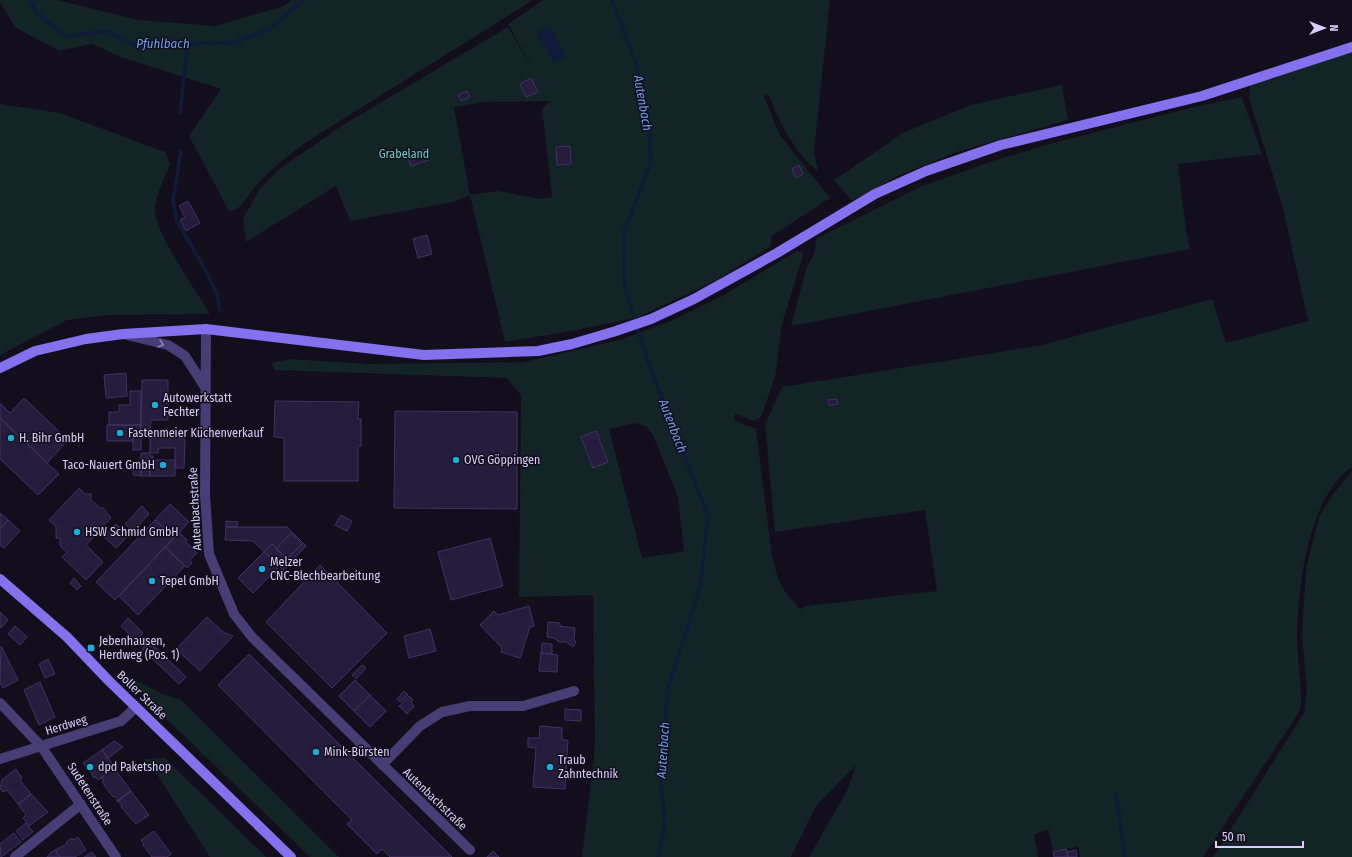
<svg xmlns="http://www.w3.org/2000/svg" width="1352" height="857" viewBox="0 0 1352 857" font-family="'Fira Sans Condensed',sans-serif">
	<rect width="100%" height="100%" fill="#120e1c"/>
	<path fill="#122425" fill-rule="evenodd" d="M0 0H57L138 20 215 26 284 6 291 0H533L308 141C289 155 269 170 254 188 247 196 240 212 229 211L189 136 221 89 121 57 92 44 60 51 16 28 0 3Z
		M543 0H830L814 152 818 171C793 152 780 122 768 94L764 96 779 134 830 198 772 236 770 247 715 281 639 317 572 331 505 342 470 195 453 202 350 221 336 186 246 242 243 219 259 190 278 170 343 125 508 27 532 68 508 24ZM550 101 542 109 552 197 540 199 498 191 470 195 454 107 484 102Z
		M1352 52V467C1308 497 1298 586 1297 636 1297 660 1302 683 1301 706L1296 717 1203 857H1080L1078 846 1053 852 1048 829 1034 835 1038 857H809L847 791 856 765 816 806 791 857H582L595 746 593 595 519 597 521 395 507 378 275 370 271 363 290 359 369 364 524 362 623 339 673 320 724 295 797 251 803 253 801 262 782 324 775 377 761 417 754 421 735 414 734 420 756 429 772 556 778 579 786 593 800 609 806 606 937 591 925 510 775 532 765 424 782 387 1042 345 1212 299 1226 343 1308 321 1283 208 1249 98 1250 86ZM636 423 647 427 653 435 678 497 684 551 642 558 609 429Z
		M1062 85 1068 120 957 152 900 175 852 201 834 180 903 133 970 105Z
		M1242 97 1262 154 1178 164 1186 231 1190 249 791 326 807 266 814 255 816 239 922 186 993 161 1049 144 1194 107Z
		M0 104 60 113 165 152 170 164C166 174 154 200 155 211 156 234 197 292 210 314L107 315 67 320 0 355Z
		M1352 471V857H1213L1304 713 1307 691 1302 635 1306 569 1319 517 1333 494Z
		M127 675 162 694 181 700 339 857H310L122 676Z
		M165 758 266 857H210L158 776 144 759Z"/>
	<path fill="#101a39" d="M549 26 566 56 553 63 537 33Z"/>
	<g fill="none" stroke-linecap="round" stroke-linejoin="round">
		<path stroke="#101a39" stroke-width="3.5" d="M30 0 37 13 65 36 108 31 131 44 231 43 271 29 303 0
			M612 0 636 63 647 112 651 162 624 232 625 288 648 362 708 516 700 588 668 688 660 775 665 823 658 857
			M180 113 188 43
			M181 151 173 200 177 221 206 271 217 294 220 310
			M1116 794 1125 857"/>
	</g>
	<path fill="#261c3b" stroke="#423164" d="M531 78 538 92 526 97 520 84Z
		M467 91 470 97 461 101 458 95Z
		M570 146 571 164 557 165 556 147Z
		M425 149 429 160 411 166 407 154Z
		M799 165 803 174 796 178 792 169Z
		M188 201 200 223 186 231 180 220 185 217 179 206Z
		M427 235 432 254 418 258 413 239Z
		M126 373 127 396 106 398 104 375Z
		M142 380H168V420H151L150 431H141Z
		M130 391H141V425H109V412H119V405H130Z
		M24 398 68 440 47 463 0 418V403L10 413Z
		M837 399 838 404 829 405 828 400Z
		M275 401 359 402 358 419H361V446H358V481H284V438L274 437Z
		M395 411 517 412V509L394 508Z
		M0 418 59 474 38 495 0 459Z
		M107 425H133V441H107Z
		M133 425H141V450H133Z
		M141 431H155L154 437 141 438Z
		M596 431 608 462 593 468 581 437Z
		M150 438H185L184 468H175V448H159L158 453H150Z
		M141 453H150V456H153V460H175V476H150V462H141Z
		M141 462H150V476H141Z
		M134 463H141V476L133 475Z
		M79 488 85 494H91V500L100 508H103L111 518 86 545 103 562 86 580 62 557 67 552 60 546V538H56V526L49 520Z
		M170 504 189 522 174 538 155 520Z
		M142 506 149 514 133 531 125 524Z
		M0 513 8 520 0 529Z
		M341 515 352 521 347 531 335 525Z
		M8 520 20 531 4 548 0 545V529Z
		M155 520 174 538 115 600 96 582Z
		M226 521 238 522 237 527H226Z
		M116 524 128 536 116 548 104 537Z
		M226 527H287L306 546 283 570 253 541 225 540Z
		M179 532 187 540 186 542 197 553 190 560 192 563 187 568 165 547Z
		M291 533 302 544 287 559 276 549Z
		M490 538 503 586 451 600 438 552Z
		M272 544 287 559 253 593 238 578Z
		M165 547 185 566 138 615 119 596Z
		M320 565 387 633 332 688 266 622Z
		M74 578 81 586 77 590 70 583Z
		M529 606 534 626 530 627 520 658 501 652 502 648 480 625 494 611 498 615Z
		M0 612 8 620 1 628 0 626Z
		M207 617 223 632 233 636 200 671 176 649Z
		M128 618 143 633 136 641 121 626Z
		M548 622 560 623V626L575 628 574 640 576 642 573 647 566 642H559L554 638 547 637Z
		M15 626 27 637 20 645 8 634Z
		M430 629 436 651 409 658 404 636Z
		M149 641 186 677 179 684 142 649Z
		M542 643 552 644V654L541 653Z
		M1 646 18 680 3 688 0 683Z
		M541 653 558 655 557 672 539 671Z
		M249 654 452 857H390L382 849 377 854 347 824 352 820 218 685Z
		M48 659 55 674 45 678 39 664Z
		M362 665 366 668 356 679 352 675Z
		M355 680 370 695 354 711 339 696Z
		M40 682 55 717 39 725 24 690Z
		M404 691 408 695 400 702 397 699Z
		M370 695 386 711 370 727 354 711Z
		M409 696 413 700 411 702 414 706 407 714 399 706Z
		M565 709 581 710V721L565 720Z
		M540 726 562 728V740H568L565 789 533 787 536 748 528 747V738H539Z
		M114 741 123 747 108 758 102 750Z
		M102 750 115 767 98 780 95 776 94 778 88 767 86 768 83 763Z
		M114 768 131 791 117 802V799L115 796 113 797 102 782 104 781 101 778Z
		M16 769 22 778 20 780 31 794 18 804 7 790 3 792 0 788 2 780Z
		M131 791 149 815 136 824 121 807 122 806 118 800Z
		M31 794 48 812 29 826 23 818 26 815 18 804Z
		M26 823 33 832 23 840 16 831Z
		M154 831 171 854 167 857H152L143 845 144 844 141 840Z
		M14 833 21 842 1 857 0 844Z
		M78 837 86 850 75 857H60L55 850 67 844 66 842 72 838 73 840Z
		M1066 849 1068 857H1054L1053 852Z
		M55 850 60 857H47L50 853Z
		M1076 850 1077 857H1068L1067 852Z
		M493 851 499 857H487Z
		M92 852 96 857H84Z"/>
	<g fill="none" stroke-linecap="round" stroke-linejoin="round">
		<path stroke="#473e76" stroke-width="10" d="M206 329 205 495 209 554 234 614 252 637 470 850
			M127 335 168 345 185 356 205 387
			M0 703 41 746 116 857
			M0 759 121 721 136 707
			M382 765 420 726 442 712 470 706H523L574 691
			M15 857 81 804"/>
		<path stroke="#8471ee" stroke-width="10" d="M0 368 35 351 86 339 123 334 206 329 424 355 538 351 572 344 616 331 651 319 694 299 777 253 875 194 926 171 1001 145 1202 96 1352 47
			M0 579 67 637 109 681 291 857"/>
	</g>
	<defs><path id="oneway-chevron" d="M-2-3.5L2.5 0L-2 3.5" fill="none" stroke-width="1.6" stroke-linecap="round" stroke-linejoin="round"/></defs>
	<use stroke="#9086b8" href="#oneway-chevron" transform="translate(161 344) rotate(15)"/>
	<g fill="#1aaeda" stroke="#120e1c" stroke-width="1.5">
		<circle cx="155" cy="405" r="4"/>
		<circle cx="120" cy="433" r="4"/>
		<circle cx="11" cy="438" r="4"/>
		<circle cx="456" cy="460" r="4"/>
		<circle cx="163" cy="465" r="4"/>
		<circle cx="77" cy="532" r="4"/>
		<circle cx="262" cy="569" r="4"/>
		<circle cx="152" cy="581" r="4"/>
		<rect x="87" y="644" width="8" height="8" rx="2"/>
		<circle cx="316" cy="752" r="4"/>
		<circle cx="90" cy="767" r="4"/>
		<circle cx="550" cy="767" r="4"/>
	</g>
	<g text-anchor="middle" dominant-baseline="central" stroke-width="3" stroke-linejoin="round" paint-order="stroke">
		<g font-size="12" fill="#64d0c3" stroke="#120e1c">
			<text x="404" y="154">Grabeland</text>
		</g>
		<g font-size="12" fill="#d9cff9" stroke="#120e1c" text-anchor="start">
			<text x="163" y="398">Autowerkstatt<tspan x="163" dy="14">Fechter</tspan></text>
			<text x="128" y="433">Fastenmeier Küchenverkauf</text>
			<text x="19" y="438">H. Bihr GmbH</text>
			<text x="464" y="460">OVG Göppingen</text>
			<text x="155" y="465" text-anchor="end">Taco-Nauert GmbH</text>
			<text x="85" y="532">HSW Schmid GmbH</text>
			<text x="270" y="562">Melzer<tspan x="270" dy="14">CNC-Blechbearbeitung</tspan></text>
			<text x="160" y="581">Tepel GmbH</text>
			<text x="99" y="641">Jebenhausen,<tspan x="99" dy="14">Herdweg (Pos. 1)</tspan></text>
			<text x="324" y="752">Mink-Bürsten</text>
			<text x="558" y="760">Traub<tspan x="558" dy="14">Zahntechnik</tspan></text>
			<text x="98" y="767">dpd Paketshop</text>
		</g>
		<g font-size="12" fill="#d9cff9" stroke="#120e1c">
			<text transform="translate(195 509) rotate(-93)">Autenbachstraße</text>
			<text transform="translate(142 695) rotate(44)">Boller Straße</text>
			<text transform="translate(66 725) rotate(-17)">Herdweg</text>
			<text transform="translate(90 794) rotate(57)">Sudetenstraße</text>
			<text transform="translate(435 799) rotate(44)">Autenbachstraße</text>
		</g>
		<g font-size="13" font-style="italic" fill="#699fed" stroke="#120e1c">
			<text x="163" y="43">Pfuhlbach</text>
			<text transform="translate(643 103) rotate(80)">Autenbach</text>
			<text transform="translate(673 426) rotate(69)">Autenbach</text>
			<text transform="translate(663 750) rotate(-86)">Autenbach</text>
		</g>
	</g>
	<g transform="translate(1324 28) rotate(90)" stroke="#120e1c" stroke-width="3" paint-order="stroke">
	<path d="M0-3L7 15L0 10L-7 15Z" fill="#d9cff9"/>
	<text y="-6" font-size="11" font-weight="bold" text-anchor="middle" fill="#d9cff9">N</text>
	</g>
	<path d="M1216 841v6h87v-6" fill="none" stroke="#d9cff9" stroke-width="2"/>
	<text x="1222" y="841" font-size="12" fill="#d9cff9" stroke="#120e1c" stroke-width="3" paint-order="stroke">50 m</text>
</svg>
